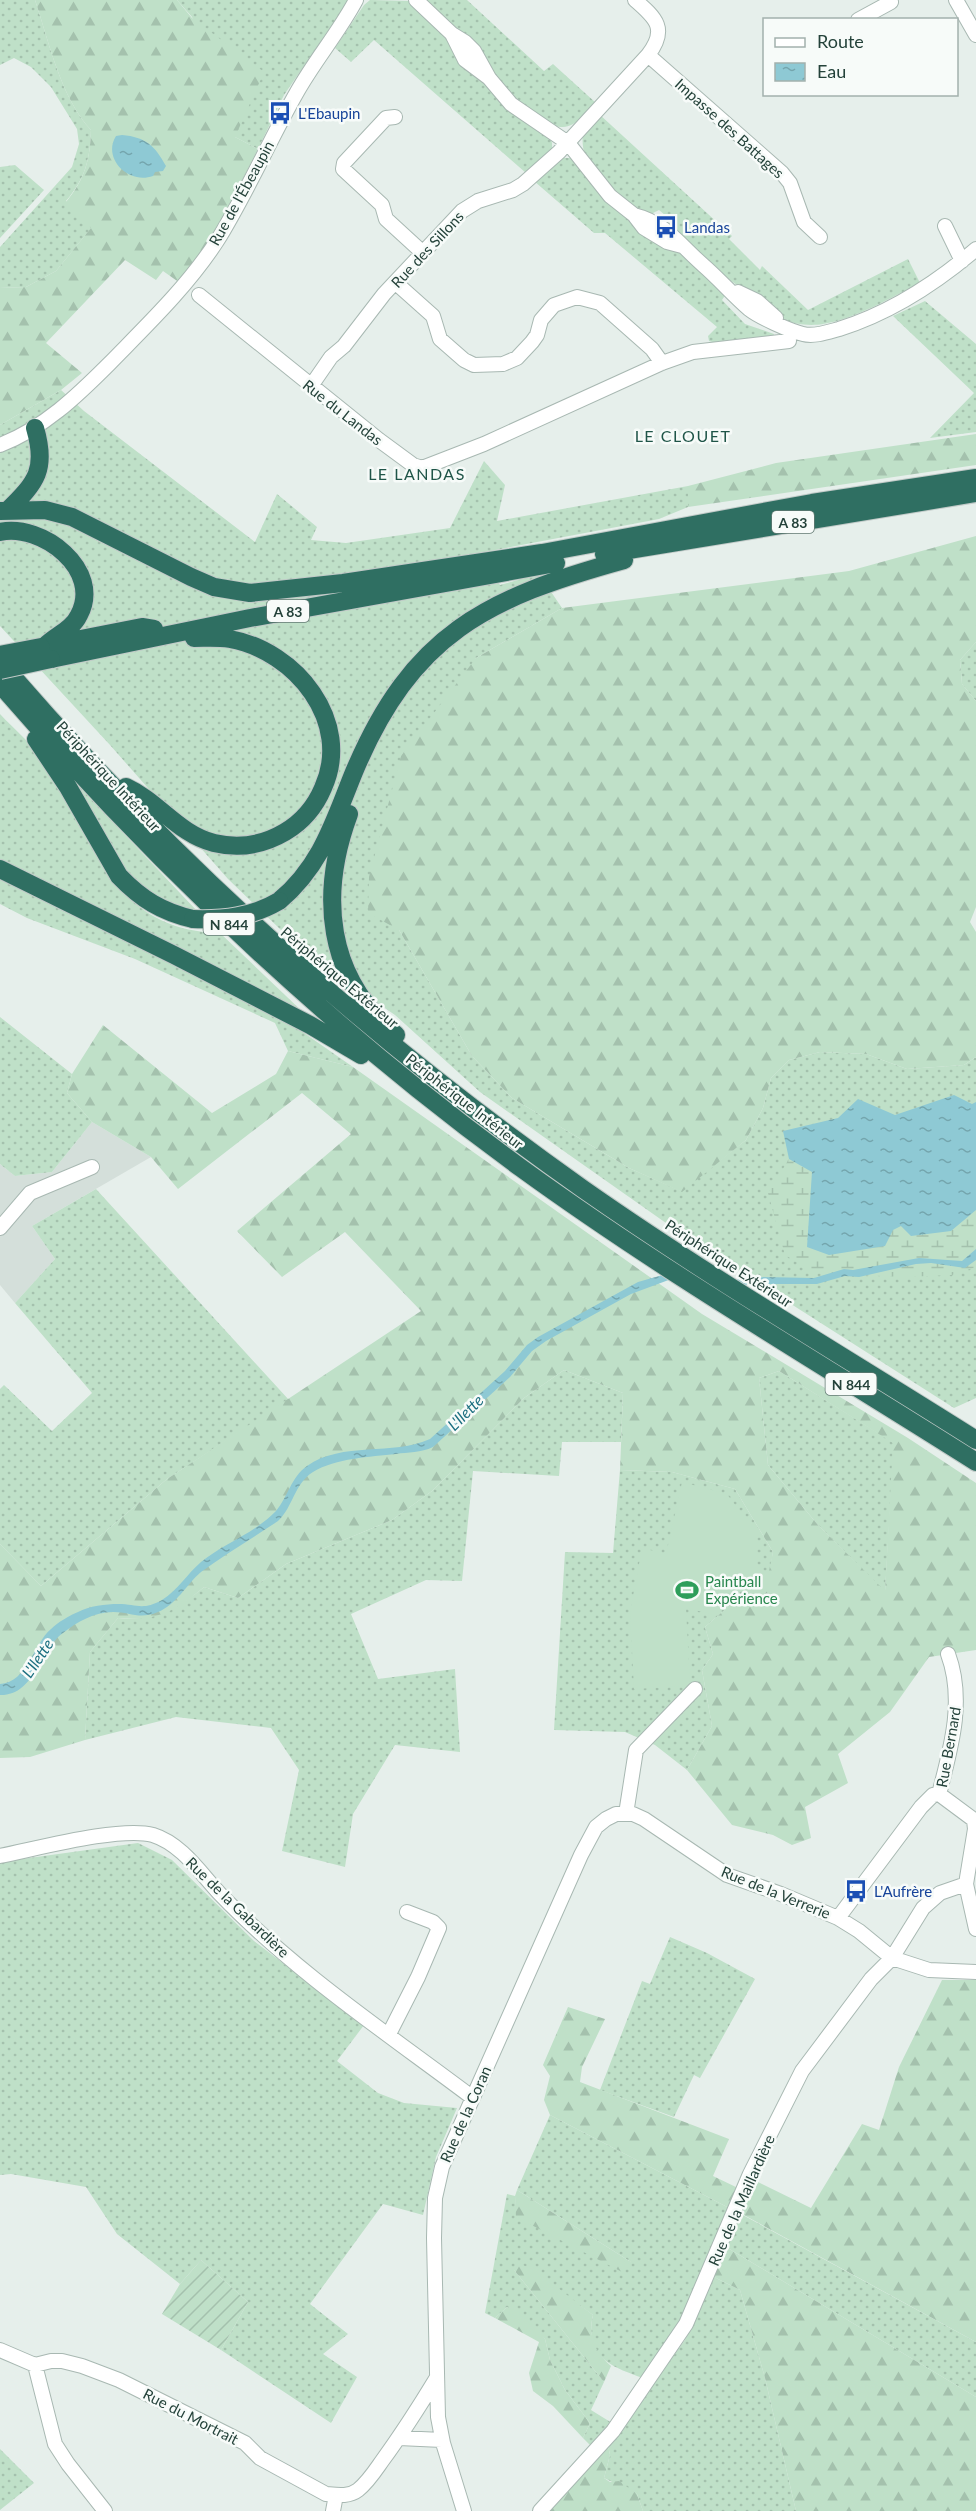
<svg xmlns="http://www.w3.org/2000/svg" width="976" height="2511" viewBox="0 0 976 2511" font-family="Lato,sans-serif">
	<defs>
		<pattern id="grass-dots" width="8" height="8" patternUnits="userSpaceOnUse" patternTransform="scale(1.5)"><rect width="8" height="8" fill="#bfe0c8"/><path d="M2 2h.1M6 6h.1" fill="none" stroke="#a4c1ad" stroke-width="1.8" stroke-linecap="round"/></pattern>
		<pattern id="forest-firs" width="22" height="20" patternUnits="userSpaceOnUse" patternTransform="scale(1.5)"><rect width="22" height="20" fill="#bfe0c8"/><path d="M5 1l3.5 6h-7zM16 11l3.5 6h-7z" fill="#a4c1ad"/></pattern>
		<pattern id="wetland-marsh" width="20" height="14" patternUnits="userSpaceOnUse" patternTransform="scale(1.5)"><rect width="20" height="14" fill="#bfe0c8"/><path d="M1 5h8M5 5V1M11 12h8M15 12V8" fill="none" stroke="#a4c1ad"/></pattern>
		<pattern id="garden-furrows" width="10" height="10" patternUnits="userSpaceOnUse" patternTransform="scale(1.5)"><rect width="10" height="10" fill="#bfe0c8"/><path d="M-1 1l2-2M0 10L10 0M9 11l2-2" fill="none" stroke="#a4c1ad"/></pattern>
		<pattern id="water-ripples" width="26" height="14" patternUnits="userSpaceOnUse" patternTransform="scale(1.5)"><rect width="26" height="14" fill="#8ec9d4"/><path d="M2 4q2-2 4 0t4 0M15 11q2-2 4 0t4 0" fill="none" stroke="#74a5ad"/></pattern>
	</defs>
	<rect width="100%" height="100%" fill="#e6efeb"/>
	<path fill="#d4dfda" d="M92 1122 151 1157 32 1226 55 1259 15 1303 0 1285V1164L15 1176 52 1172Z"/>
	<path fill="url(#grass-dots)" d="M0 0H35C49 42 61 98 91 130 90 160 85 179 66 201L92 227 56 271 26 287 0 288V247L72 167 79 144 77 129 51 87 31 67 14 58 0 65Z
		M177 0H349L284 95 258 149 235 137 192 17Z
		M370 0 411 1 549 135 552 143V150L526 173 374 40 351 62 335 48 364 5Z
		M424 0H467L544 71 553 64 596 103C586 112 576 127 563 127 529 127 448 26 424 0Z
		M599 114 732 236 729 239 760 270 762 266 808 310 908 259 920 283C892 297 855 319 823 324 811 326 793 325 782 318 776 315 771 308 765 304 736 285 709 266 685 241 675 231 671 219 659 210L649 215C623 203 593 180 584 151 582 145 583 138 582 132Z
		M562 158H571L681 252 726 294 722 300 745 324 774 334 773 338 716 343 709 341 708 336 717 327 605 233H594L534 181Z
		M15 165 44 190 0 238V167Z
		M925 301 976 344V432L930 438 974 393 893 316Z
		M61 390 84 411 255 542 277 494 317 527 311 540 346 543 450 528 484 461 505 485 497 521 688 486V507L659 519 474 554 500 585 539 574 562 608 476 658 399 930 472 1056 512 1098 629 1168 681 1191 746 1140 763 1108 771 1078 789 1060 820 1052 866 1054 907 1069 964 1065 976 1057V1398L954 1408 683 1235 480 1092 395 1015 306 954 228 879 110 745 0 626V425Z
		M976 642V701L962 684 960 660Z
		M0 714C14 729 32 744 44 761 52 772 58 785 64 797 102 867 129 931 220 933L307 1016 0 860Z
		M75 782 198 912 172 907 129 879Z
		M0 877 284 1019 353 1067 288 1051 275 1023 135 959 27 918 0 904Z
		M0 1017 72 1074 67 1093 92 1122 52 1172 15 1176 0 1164Z
		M96 1189 289 1400 167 1479 41 1586 0 1544V1389L4 1385 52 1431 92 1393 15 1303 55 1259 32 1226Z
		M564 1370 623 1393 621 1442H562L559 1476 473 1471 462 1581 426 1580 351 1614 378 1679 455 1669 460 1752 395 1745 353 1814 345 1867 282 1851 299 1770 271 1728 176 1717 85 1740 90 1652 118 1618C151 1622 179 1608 204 1587L238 1598 286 1564 392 1520 432 1491 524 1398Z
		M779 1371 894 1443 885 1592 818 1525 768 1465 759 1378Z
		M620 1470 672 1472 735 1489 773 1552 770 1571 705 1627 713 1654 702 1670 712 1726 687 1770 655 1745 625 1732 554 1730 565 1552 613 1553Z
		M138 1843 172 1860 254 1941 364 2025 337 2061 378 2093 404 2103 457 2108 436 2157 423 2215 383 2204 310 2304 348 2334 323 2354 357 2377 331 2423 221 2350 248 2302 201 2260 180 2284 117 2234 86 2187 11 2174 0 2175V1862Z
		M670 1937 707 1953 755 1979 700 2078 694 2075 674 2117 600 2090 642 1981 650 1984Z
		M550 2115 731 2209 686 2314 643 2378C610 2366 584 2357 593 2315L575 2302 514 2270 604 2382 591 2410 612 2423 592 2447 583 2438 590 2423 565 2390 550 2360 545 2339 507 2307 495 2318 485 2313 507 2194 515 2196 517 2217 631 2262 517 2190Z
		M741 2214 976 2342V2397L726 2247Z
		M714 2277 740 2290 765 2378 796 2511H643L637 2494 604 2478 610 2455 608 2445 685 2340Z
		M0 2449 34 2483 0 2510Z"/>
	<path fill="url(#forest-firs)" fill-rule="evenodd" d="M35 0H177L192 18 264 72 235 137 258 149 210 244 180 283 163 271 156 280 125 260 46 343 82 373 61 390 0 425V288L26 287 56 271 91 228 66 202C85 179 90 160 91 130 61 98 49 42 35 0Z
		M976 434V465L688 507V486L776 463Z
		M976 536V642L960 660 962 684 976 701V907L970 922 976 932V1057L964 1065 907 1069 866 1054 820 1052 789 1060 771 1078 763 1108 746 1140 682 1192 629 1168 512 1098 472 1056 399 930 368 913 369 877 401 756 476 658 562 608 849 571Z
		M103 1025 212 1113 276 1074 288 1051 353 1067 702 1314 908 1438 976 1483V1650L929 1657 890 1712 838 1754 848 1783 805 1807 811 1838 792 1845 773 1835 732 1825 687 1770 712 1726 702 1670 713 1654 705 1627 769 1571 773 1552 735 1489 672 1472 620 1470 623 1393 564 1370 524 1398 432 1491 392 1520 286 1564 238 1598 204 1587C176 1611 156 1622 118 1618L90 1652 85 1740 30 1757 0 1758V1544L41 1586 167 1479 421 1311 345 1232 282 1277 237 1231 351 1134 302 1093 178 1189 151 1157 92 1122 67 1093 72 1074ZM779 1371 893 1443 885 1591 818 1525 768 1465 759 1378Z
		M942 1980H976V2342L742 2214 754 2180 811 2208 862 2124 879 2130 899 2067Z
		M568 2007 605 2019 582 2067 580 2082 729 2139 713 2176 738 2188 731 2209 550 2115 544 2100 550 2076 543 2065Z
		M517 2190 631 2262 622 2272 516 2217 515 2196Z
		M726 2247 976 2397V2511H796L765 2378 740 2290 714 2277Z
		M516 2262 536 2271 593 2315C588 2336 594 2351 611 2366L604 2382 514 2270Z
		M507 2307 530 2320 545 2339 550 2360 565 2390 590 2423 583 2438 553 2406 533 2391 529 2373 539 2342 495 2318Z
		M608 2445 610 2455 604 2478 610 2482 619 2481 637 2494 643 2511H547Z"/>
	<path fill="url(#wetland-marsh)" d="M789 1159 812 1172 807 1247 893 1230 902 1226 951 1231 976 1210V1267L952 1275 904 1277 815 1273 785 1255 768 1193Z"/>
	<path fill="url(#garden-furrows)" d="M201 2260 248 2302 221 2350 162 2314 180 2284Z"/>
	<path fill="#bfe0c8" d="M682 1482 727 1494 757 1534V1573L715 1615 686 1608 690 1686 634 1689 630 1612 642 1548 666 1554Z"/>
	<path fill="url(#water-ripples)" d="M122 135C146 137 155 146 166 166L163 171 155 172 153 176C128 185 102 158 116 136Z
		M954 1095 972 1104 976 1102V1210L951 1231 911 1236 901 1226 893 1230 885 1246 829 1255 807 1247 812 1172 789 1159 783 1131 838 1118 858 1099 895 1115Z
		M976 1249V1260L965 1268 931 1263 916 1264 859 1277 845 1276 817 1284H750L704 1292 674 1278 631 1294 546 1341 532 1351 510 1377 433 1447C421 1453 408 1452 396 1454 370 1457 336 1458 313 1472 294 1484 293 1507 278 1521 253 1538 225 1554 201 1572 186 1585 177 1604 158 1612 139 1620 131 1612 113 1612 94 1612 77 1622 63 1633 40 1649 35 1696 0 1695V1684C28 1682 33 1644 51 1629 58 1622 69 1616 78 1612 89 1606 106 1604 118 1604 137 1604 142 1611 162 1600 178 1590 187 1574 201 1562 224 1543 255 1533 276 1511 288 1497 291 1477 307 1466 342 1441 393 1456 430 1439L505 1371 527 1345 538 1337 638 1282 694 1266 700 1270 708 1284 755 1277 814 1278 844 1269 853 1270 919 1258 962 1261Z"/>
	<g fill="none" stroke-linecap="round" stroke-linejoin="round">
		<g stroke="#a8b8b2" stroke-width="16">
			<path id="minor" d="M416 0 452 34 465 42 474 51 489 78 511 104 568 143 610 196 634 215 644 228 667 242 682 246
				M956 0 976 35
				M858 20 891 2
				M452 34 465 60 489 78
				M648 55 782 173 790 183 804 222 820 237
				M395 117 386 118 344 163 343 169 382 205 386 219 423 253
				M634 215C666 223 679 244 703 265 719 279 733 295 749 309 759 317 790 331 803 334 814 337 828 332 839 329 890 313 935 284 976 249
				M945 226 962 261
				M396 283 433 316 440 339 464 360 474 365 503 364 517 358 532 342 537 335 541 320 554 305 577 297 600 303 652 349 662 363
				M738 292 757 301 776 318
				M199 295 379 440 413 465 422 468 484 444 662 363 693 352 789 341
				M311 386 331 357 344 346 384 294 462 211 478 201 513 190 523 184 559 152 648 55C668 29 656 18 635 0
				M0 445C44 428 77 396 109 364 147 325 187 287 217 241 247 193 269 141 297 92 315 60 339 32 356 0
				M0 1228 30 1193 92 1167
				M939 1794 974 1820 975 1829 966 1884 976 1929
				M939 1794C951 1748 965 1700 948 1654
				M626 1814 636 1750 695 1689
				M0 1856C36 1849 120 1826 153 1835 182 1844 201 1874 221 1895 294 1971 388 2034 473 2098
				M838 1918 921 1807 933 1795 939 1794
				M389 2034 418 1977 439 1928 433 1922 407 1912
				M0 2350 35 2365 55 2444 68 2464 105 2511
				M35 2365 51 2361H62L82 2366 119 2380 245 2443 260 2458 326 2494C337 2495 349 2497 358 2490 368 2482 375 2471 382 2461 401 2435 419 2407 436 2379
				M399 2438 442 2440
				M333 2511 336 2495
				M464 2511 443 2443 438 2417 434 2238 435 2198 442 2167 581 1855 596 1827 606 1819 616 1814H633L644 1819 727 1875 781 1894 838 1918 859 1931 892 1958 929 1970 976 1972
				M540 2511 613 2431 686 2324 750 2174 802 2071 871 1979 892 1958 923 1908 940 1893 966 1884"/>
		</g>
		<g stroke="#c2cac8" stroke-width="20">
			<path id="highway" d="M0 511 45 510 72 517 191 577 214 587 250 593 343 583 542 553 812 503 976 478
				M7 511C37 482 47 469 35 428
				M0 532C42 523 103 570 79 615 72 630 56 635 45 646
				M604 554 976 493
				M50 645 142 627 154 629
				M51 659 250 618 556 563
				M0 662C173 863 366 1036 583 1189 710 1278 845 1357 976 1440
				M0 684C155 863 329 1028 521 1168 667 1274 823 1365 976 1462
				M36 739 68 787 119 876C141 899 162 912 193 919
				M126 787C159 802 178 834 214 843 239 849 263 845 285 832 302 822 315 807 323 788 353 722 296 651 230 639 218 637 206 638 194 638
				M349 814C319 895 326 977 396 1035
				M0 869 174 955 310 1025 361 1055
				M279 901C322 865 334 821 354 772 412 634 486 598 624 560"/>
		</g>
		<use href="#minor" stroke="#fff" stroke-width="14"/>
		<use href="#highway" stroke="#2f6f62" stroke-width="18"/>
		<g stroke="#c2cac8" stroke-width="20" stroke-linecap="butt">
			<path id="highway-bridge" d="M0 655 41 647
				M0 670 51 659
				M193 919C223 920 252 917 279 901"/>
		</g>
		<use href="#highway-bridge" stroke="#2f6f62" stroke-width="18"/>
	</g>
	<defs>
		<g id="bus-bare" transform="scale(1.8)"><path d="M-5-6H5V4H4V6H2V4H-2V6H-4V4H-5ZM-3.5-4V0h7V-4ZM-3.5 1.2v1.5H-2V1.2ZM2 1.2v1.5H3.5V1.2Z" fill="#1a4fb4" stroke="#f7fbf9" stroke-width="2.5" paint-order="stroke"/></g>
		<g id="stadium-bare" transform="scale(1.8)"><path d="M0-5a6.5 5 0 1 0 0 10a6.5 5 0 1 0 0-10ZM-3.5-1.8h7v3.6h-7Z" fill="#2e9e5b" stroke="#f7fbf9" stroke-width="2.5" paint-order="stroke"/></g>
	</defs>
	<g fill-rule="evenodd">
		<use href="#bus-bare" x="280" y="113"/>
		<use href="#bus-bare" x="666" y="227"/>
		<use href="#stadium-bare" x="687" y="1590"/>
		<use href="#bus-bare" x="856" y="1891"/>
	</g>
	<g text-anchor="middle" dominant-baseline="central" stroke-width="5" stroke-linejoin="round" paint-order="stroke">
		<g fill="#f7fbf9" stroke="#637a73" stroke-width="1.5">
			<rect x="772" y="511" width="42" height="22" rx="4.5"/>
			<rect x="267" y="600" width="42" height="22" rx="4.5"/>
			<rect x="203.5" y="913" width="51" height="22" rx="4.5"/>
			<rect x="825.5" y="1373" width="51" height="22" rx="4.5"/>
		</g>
		<g font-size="14" font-weight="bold" fill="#24423a">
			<text x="793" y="522">A 83</text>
			<text x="288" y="611">A 83</text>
			<text x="229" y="924">N 844</text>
			<text x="851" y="1384">N 844</text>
		</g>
		<g font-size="15" fill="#164399" stroke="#f7fbf9" text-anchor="start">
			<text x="298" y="113">L'Ebaupin</text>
			<text x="684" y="227">Landas</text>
			<text x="874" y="1891">L'Aufrère</text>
		</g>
		<g font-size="15" fill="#24423a" stroke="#f7fbf9">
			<text transform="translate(730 128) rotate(42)">Impasse des Battages</text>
			<text transform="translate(241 193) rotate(-61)">Rue de l'Ébeaupin</text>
			<text transform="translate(427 249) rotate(-47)">Rue des Sillons</text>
			<text transform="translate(343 412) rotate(38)">Rue du Landas</text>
			<text transform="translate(109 776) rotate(47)">Périphérique Intérieur</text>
			<text transform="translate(340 977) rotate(40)">Périphérique Extérieur</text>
			<text transform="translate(465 1101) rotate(38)">Périphérique Intérieur</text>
			<text transform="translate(729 1263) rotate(33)">Périphérique Extérieur</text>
			<text transform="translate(948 1747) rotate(-80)">Rue Bernard</text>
			<text transform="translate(776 1892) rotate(22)">Rue de la Verrerie</text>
			<text transform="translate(238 1907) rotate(44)">Rue de la Gabardière</text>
			<text transform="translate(465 2114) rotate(-66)">Rue de la Coran</text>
			<text transform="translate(741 2200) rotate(-66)">Rue de la Maillardière</text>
			<text transform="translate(191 2416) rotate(27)">Rue du Mortrait</text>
		</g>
		<g font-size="15" fill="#27864d" stroke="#f7fbf9" text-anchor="start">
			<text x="705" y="1581">Paintball<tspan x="705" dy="17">Expérience</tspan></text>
		</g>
		<g font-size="16" letter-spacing="1.5" fill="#1f5548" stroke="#f7fbf9">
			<text x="683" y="435">LE CLOUET</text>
			<text x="417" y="473">LE LANDAS</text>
		</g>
		<g font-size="16" font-style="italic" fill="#1c6f80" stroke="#f7fbf9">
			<text transform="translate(465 1412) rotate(-45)">L'Ilette</text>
			<text transform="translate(37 1658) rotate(-56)">L'Ilette</text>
		</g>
	</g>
	<rect x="763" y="18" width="195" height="78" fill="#f7fbf9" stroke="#a3b1ad" stroke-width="1.5"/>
	<rect x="775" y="38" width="30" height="9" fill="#ffffff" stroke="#a3b1ad" stroke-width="1.5"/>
	<text x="817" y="48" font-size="18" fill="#24423a">Route</text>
	<rect x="775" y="63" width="30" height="18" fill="url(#water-ripples)" stroke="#a3b1ad" stroke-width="1.5"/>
	<text x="817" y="78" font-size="18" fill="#24423a">Eau</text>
</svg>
